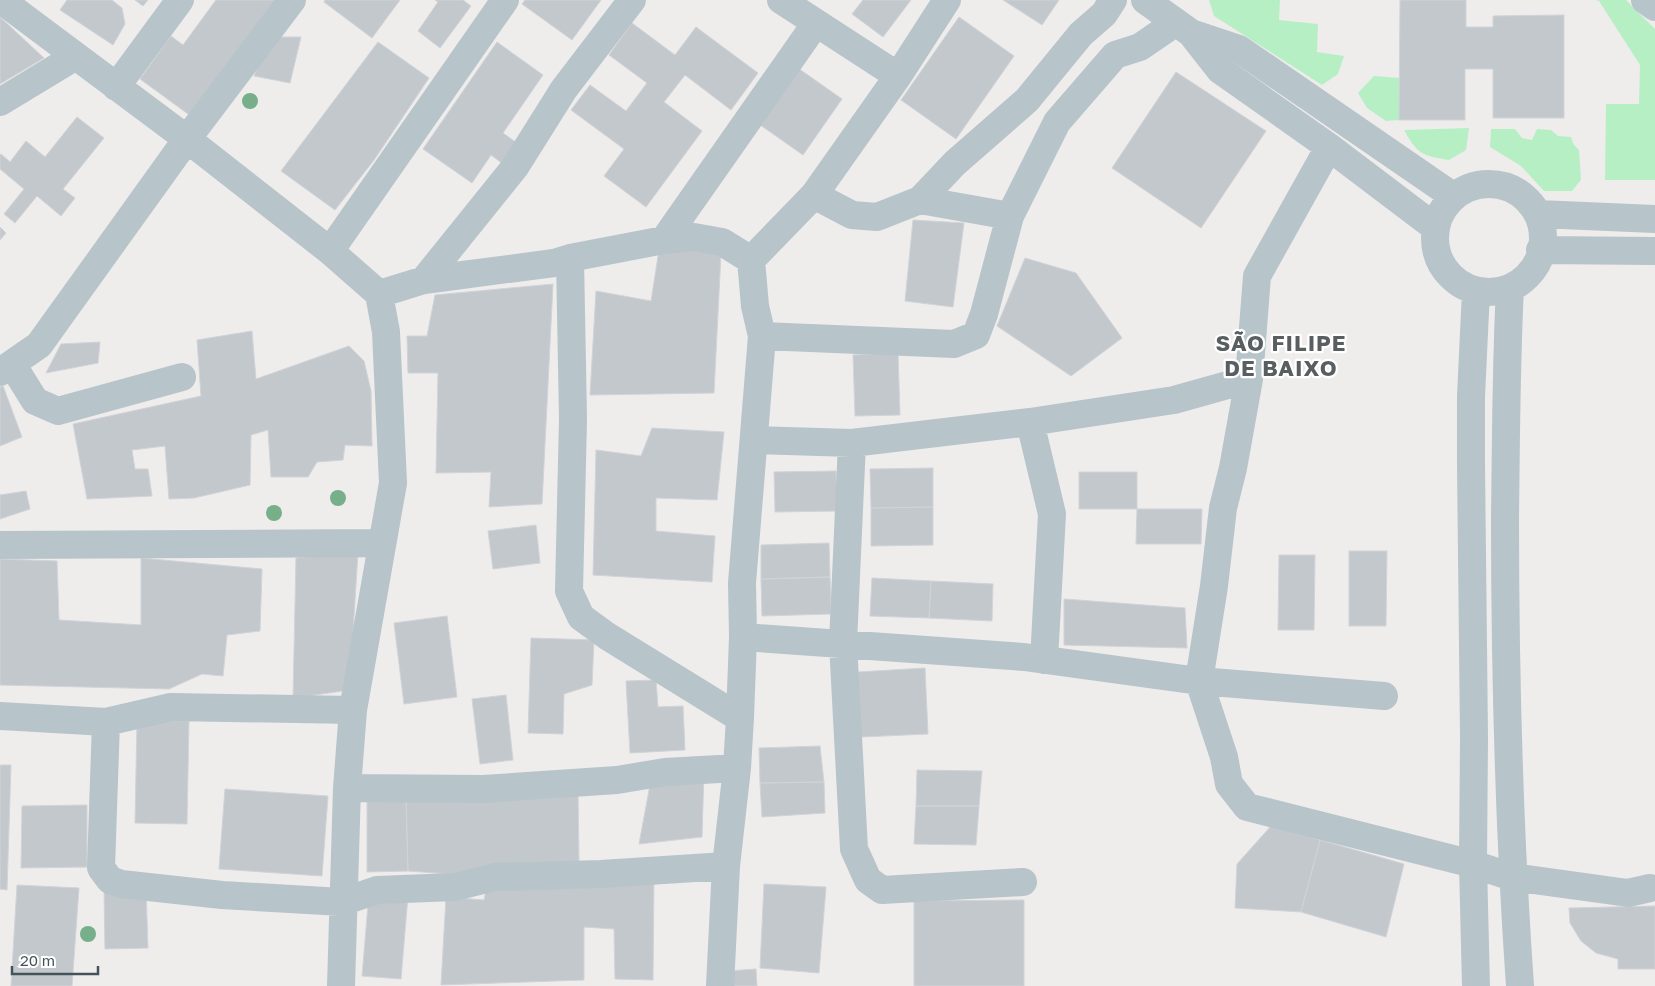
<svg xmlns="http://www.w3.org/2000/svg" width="1655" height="986" viewBox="0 0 1655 986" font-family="'Golos Text',sans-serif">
	<rect width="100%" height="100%" fill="#efecec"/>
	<path fill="#b7efc5" d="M1209 0H1280L1279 20 1318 24 1317 52 1344 56 1338 74 1322 85 1214 16Z
		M1596 0H1626L1655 29V180H1605L1606 104H1639L1640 65 1599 1Z
		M1374 76 1400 78 1399 120 1386 121 1367 108 1358 93Z
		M1469 128 1466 150 1449 160C1423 156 1417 154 1404 130Z
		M1491 129H1515L1522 138 1532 140 1537 129 1551 130 1558 136 1571 137 1574 145 1579 150 1581 180 1572 191H1544L1521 166 1490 147Z"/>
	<path fill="#c3c8cc" stroke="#d0d3d8" d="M67 0H112L122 8 125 24 113 45 60 10Z
		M135 0H148L143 6Z
		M216 0H283L199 122 140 79 171 36 183 45Z
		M325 0H400L372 38 324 2Z
		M435 0H463L471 6 440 48 418 31 438 2Z
		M525 0H601L572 40 522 4Z
		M863 0H911L883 37 852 14Z
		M1003 0H1059L1042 25Z
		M1400 0H1466V27H1493V16L1564 15V118H1493V69H1465V120H1399Z
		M0 17 44 58 0 84Z
		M959 17 1014 56 956 139 901 100Z
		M632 23 675 55 696 27 758 73 731 110 685 75 664 102 702 131 646 207 604 176 624 149 571 110 590 85 626 111 647 83 609 55Z
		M270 37H301L290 83 254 76Z
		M378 42 429 78 374 160 335 210 281 171Z
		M497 42 543 75 503 133 521 146 507 167 491 155 472 183 423 149Z
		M795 66 842 99 803 155 756 122Z
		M1176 72 1266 131 1201 228 1112 168Z
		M77 117 104 138 63 189 75 198 61 216 37 196 15 223 4 214 24 189 0 169V155L1 154 10 162 26 141 45 157Z
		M913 220 964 223 953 307 905 301Z
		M0 227 6 233 0 240Z
		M705 243 721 254 714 393 590 395 596 291 651 301 659 250Z
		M1025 258 1076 273 1122 338 1071 376 997 326Z
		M553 284 542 504 489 507 491 472 436 473 438 373H408L407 336H427L435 295Z
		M252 331 256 379 349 346 364 361 371 391 372 446 345 445 343 460 317 462 308 477H271L268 430 251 435 250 485 194 498 169 499 165 446 132 450 135 469H148L152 496 87 499 73 424 201 396 197 340Z
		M100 342 98 363 46 373 61 344Z
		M898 353 900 415 855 416 853 355Z
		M3 386 22 437 0 446V387Z
		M652 428 724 432 717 500 656 498V531L715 536 712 582 593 575 596 450 641 456Z
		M933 468V507L871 508 870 469Z
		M836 471 837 511 775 512 774 472Z
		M1079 472H1137V509H1079Z
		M26 491 30 509 0 519V495Z
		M933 507V545L871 546V508Z
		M1137 509H1202L1201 544H1136Z
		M536 525 540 563 493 569 488 531Z
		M829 543 830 577 761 579V545Z
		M1349 551H1387L1386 626H1349Z
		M358 552 352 649 343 691 293 698 296 558Z
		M1279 555H1315L1314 630H1278Z
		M141 558 262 569 260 631 227 635 223 676 202 674 169 689 0 685V559L57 561 59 620 141 625Z
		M830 577 831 614 762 616 761 579Z
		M872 578 931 581 929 618 870 616Z
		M931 581 993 584 992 621 929 618Z
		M1064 599 1185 608 1187 648 1064 645Z
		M447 616 457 697 404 704 394 623Z
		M531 638 594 640 592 685 564 694 563 734 528 733Z
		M925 668 928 734 861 737 858 672Z
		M656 680 658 707 683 706 685 750 630 753 626 681Z
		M506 695 513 760 480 764 472 699Z
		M137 721H189L187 824 135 823Z
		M820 746 824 782 760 783 759 748Z
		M0 765H11L7 890 0 889Z
		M917 770 982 771 979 806H916Z
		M704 771 702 837 639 844 652 774Z
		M824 782 825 813 762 817 760 783Z
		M225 789 328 796 322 876 219 869Z
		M578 791 579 861 463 875 408 871 406 799Z
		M406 799 408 871 367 872V800Z
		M87 805V867L21 868 22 806Z
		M916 806H979L976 845 914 844Z
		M1271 826 1320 840 1301 912 1235 908 1237 864Z
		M1320 840 1404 864 1386 937 1301 912Z
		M654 874 653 980 615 979 614 929 584 927V980L441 985 446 897 484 900 488 881Z
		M764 884 826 887 819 973 760 968Z
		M17 885 79 888 72 986H11Z
		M146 888 148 948 105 949 104 889Z
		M369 893 408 896 401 979 362 976Z
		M1024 900V986H914V901Z
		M1655 906V969H1618V959L1596 953 1581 941 1570 923 1569 908Z
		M756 969 757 986H729V971Z"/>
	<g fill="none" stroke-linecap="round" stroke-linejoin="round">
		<path stroke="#b7c4ca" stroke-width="28" d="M1 0 187 139 330 251 379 294 386 332 393 483 353 710 347 788 341 986
			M781 0 898 76
			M1145 0 1191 33 1220 70 1329 147 1436 228
			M1645 0 1655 7
			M1191 33 1239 49 1453 196
			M116 87 180 0
			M0 102 76 56
			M1329 147 1257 276 1249 379 1233 468 1223 508 1214 586 1199 681 1384 696
			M1435 238a54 54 0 1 1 108 0a54 54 0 1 1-108 0Z
			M814 195 852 215 877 217 920 200 955 163 1027 100 1081 34 1104 14 1113 0
			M920 200 1010 216
			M1538 214 1655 219
			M664 240 816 23
			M1540 250 1655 251
			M330 251 505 0
			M570 258 573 419 569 591 581 617 607 636 740 718
			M751 260 814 195 898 76 947 0
			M424 280 515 167 564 89 632 0
			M1510 288C1506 364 1506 441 1505 518 1505 674 1509 830 1520 986
			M1476 291 1471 396V464L1474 737 1473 864 1476 986
			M379 294 424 280 554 263 570 258 664 240 694 237 722 242 751 260 755 306 762 336 742 583 743 637 740 718 737 768 726 866 720 986
			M762 336 954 344 976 335 984 314 1010 216 1057 122 1115 55 1140 47 1175 23
			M12 364 35 401 58 411 182 377
			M0 372 39 345 187 139 292 0
			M1030 422 1052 514 1044 660
			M754 440 852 443 1030 422 1174 400 1249 379
			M852 443 843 643 854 849 868 880 882 890 1023 882
			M0 545 382 543
			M743 637 1024 657 1199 681 1224 757 1229 784 1247 807 1473 864 1512 877 1628 893 1650 888
			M0 716 106 722 101 868 110 880 121 884 222 895 342 902 377 890 455 887 495 877 601 874 726 866
			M106 722 171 707 353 710
			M347 788 483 789 617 780 665 772 737 768"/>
	</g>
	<g fill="#76af89">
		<circle cx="250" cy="101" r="8"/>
		<circle cx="338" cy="498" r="8"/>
		<circle cx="274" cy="513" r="8"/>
		<circle cx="88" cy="934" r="8"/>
	</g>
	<g text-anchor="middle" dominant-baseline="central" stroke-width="4.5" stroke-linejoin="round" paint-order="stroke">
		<g font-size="22" font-weight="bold" letter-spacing="1" fill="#595e61" stroke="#fff">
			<text x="1281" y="342">SÃO FILIPE<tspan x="1281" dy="25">DE BAIXO</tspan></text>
		</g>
	</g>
	<path d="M12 966v8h86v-8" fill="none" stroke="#44535a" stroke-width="2.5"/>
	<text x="20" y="966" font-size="15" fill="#44535a" stroke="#ffffff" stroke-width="4" paint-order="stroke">20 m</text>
</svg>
